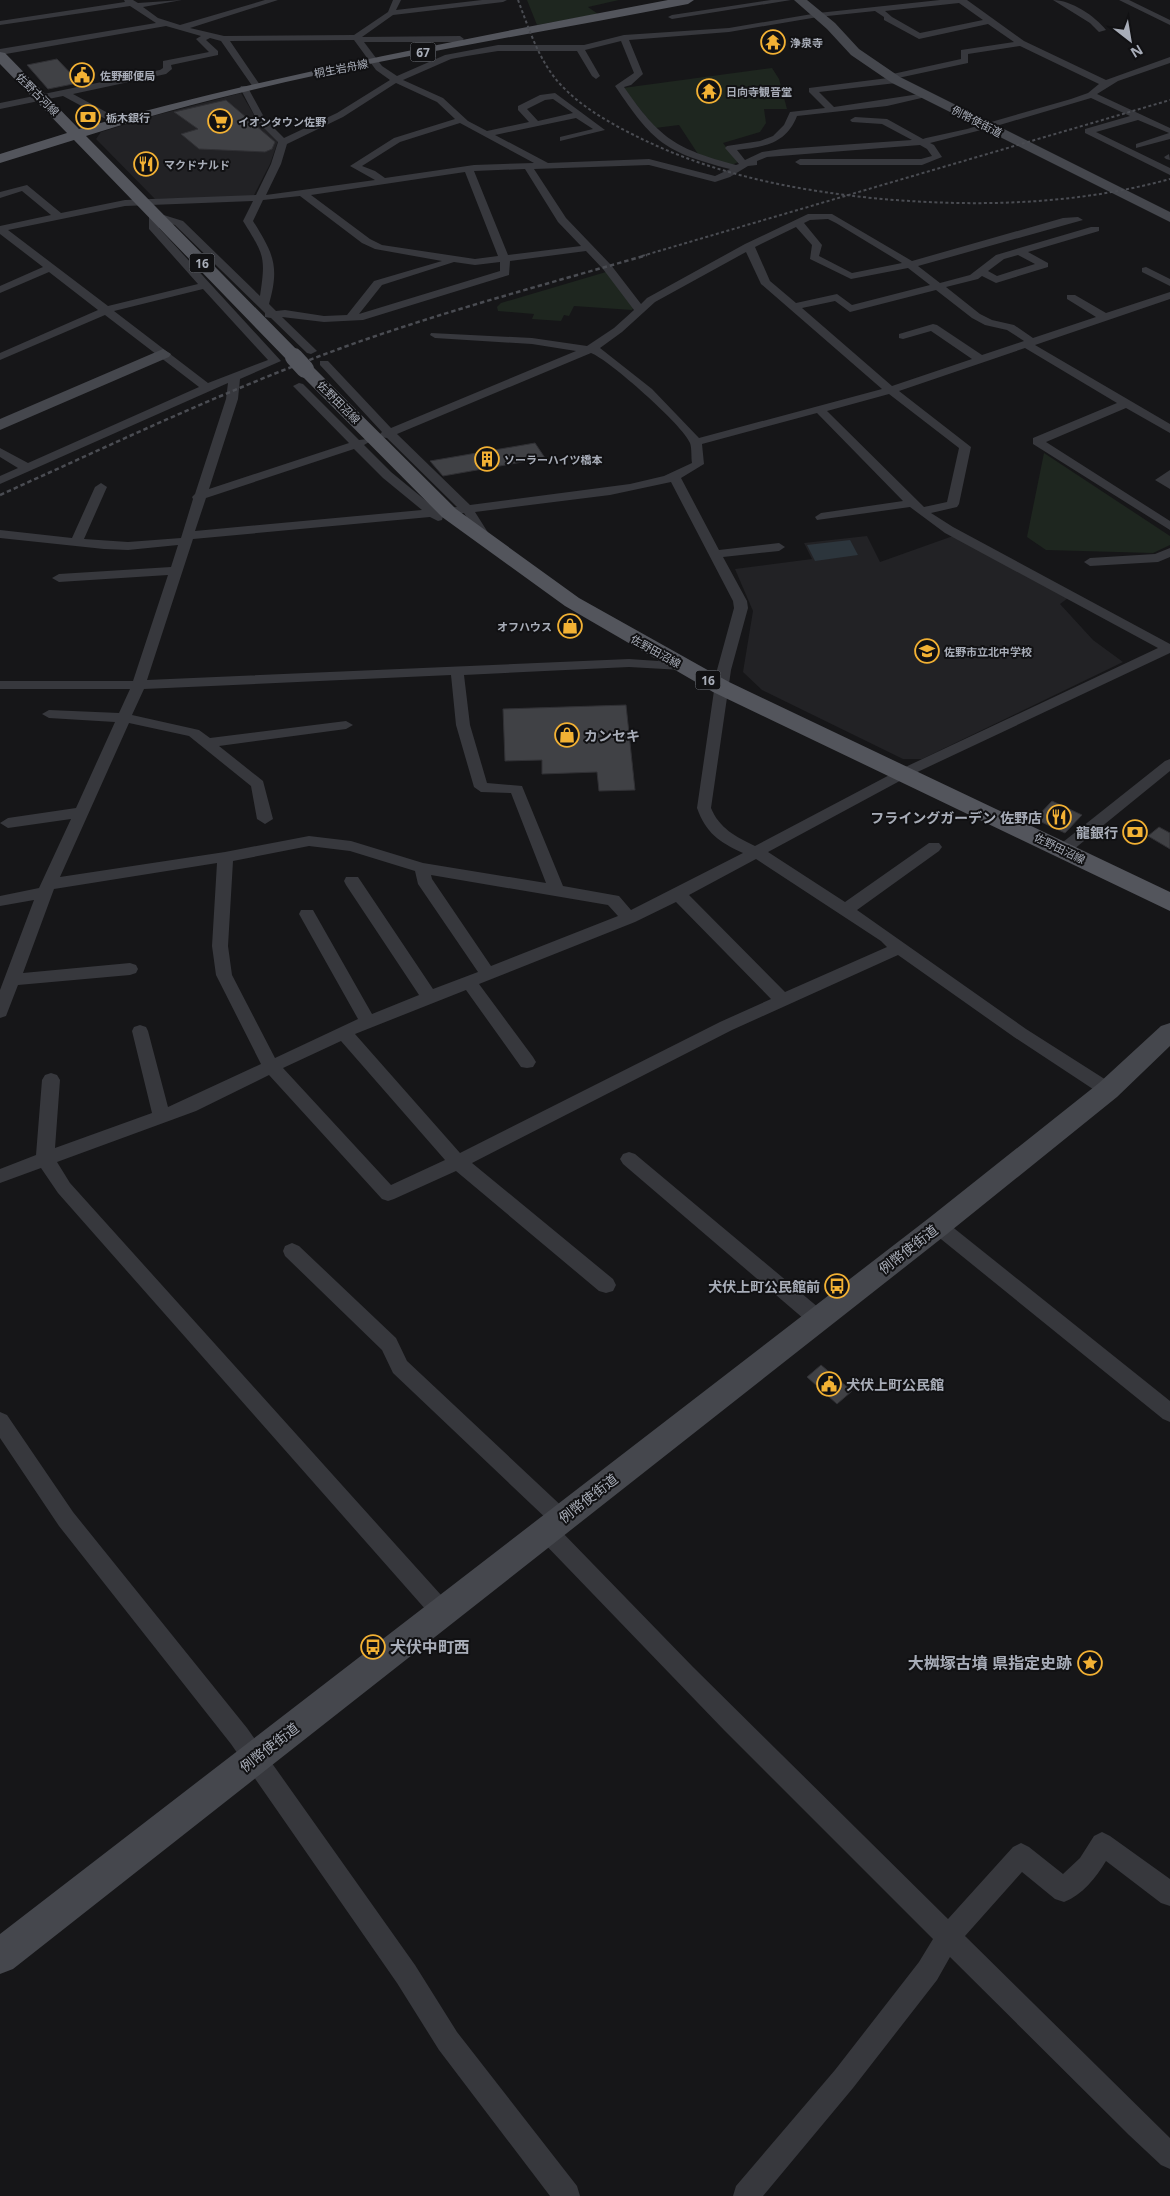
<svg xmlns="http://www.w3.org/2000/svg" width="1170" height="2196" viewBox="0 0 1170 2196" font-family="'Noto Sans','Noto Sans JP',sans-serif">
	<rect width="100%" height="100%" fill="#161618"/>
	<path fill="#222225" d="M241 93 257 120 278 141 270 164 253 197 155 199 96 139 101 132 153 116Z
		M867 536 880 562 953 536 1068 598 1060 604 1093 640 1123 662 922 759H903L762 690 743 672 753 611 735 569 812 559 804 543Z"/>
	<path fill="#1e261f" d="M527 0H619L588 7 598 14 537 25Z
		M772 68 779 79 787 109H764L766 123 760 132 723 143 738 162 732 165 700 157 679 125 655 128 623 88Z
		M606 272 634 307 632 310 574 306 569 316 564 315 561 321 532 319 534 314 498 311 497 307 501 303Z
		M1044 453 1170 536V545L1153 553 1046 550 1027 537Z"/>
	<path fill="#2c353c" d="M850 540 858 555 815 561 807 545Z"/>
	<path fill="#404145" stroke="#303034" d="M57 59 78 81 72 82 73 84 48 89 27 65Z
		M226 100 275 142 272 149 265 152 199 149 181 134 198 129 174 112Z
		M535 443 545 458 443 476 430 461Z
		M626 705 635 790 599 791 597 772 542 774V760L505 761 503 709Z
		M1052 801 1082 815 1065 833 1035 819Z
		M1159 827 1170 833V849L1148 836Z
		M821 1365 852 1391 837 1404 807 1377Z"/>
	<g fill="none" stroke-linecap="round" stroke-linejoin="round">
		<path fill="#37383d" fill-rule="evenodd" d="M124 0H133L138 3 182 0 143 7 158 18 180 25 265 0H278L190 28 224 36 354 35 388 12 393 0H401L396 10 482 0H507L503 2 393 15 362 37 460 36 464 39 460 42H364L382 66 397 76 445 55 498 45H584L624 35 729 28 818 13 940 0H967L1024 41 1106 80 1170 57V63L1118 81 1097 94 1170 128V139L1136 148V144L1169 133 1138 120 1096 132 1170 168V175L1085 133V129L1130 116 1091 98 993 127 930 143 934 145 942 157 922 165H800L795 162 800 159H921L932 156 927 149 920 145 767 157 757 161V165L748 166 730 177 715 182 649 165 534 169 566 218 611 265 641 304 647 298 745 244 808 214H832L912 261 1063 218 1078 217 1083 220 918 266 940 283 970 275 996 255 1091 227H1099V231L1028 252 1048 263V267L996 283 982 276 978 279 946 287 980 314 992 320 1014 325 1033 338 1096 317 1067 299V295H1075L1106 313 1170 292V299L1035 345 1170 424V433L1126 408 1046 442 1170 521V530L1033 444V438L1117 403 1025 348 899 391 971 447 959 504 957 507 931 513 953 527 1170 644V653L909 776 768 852 845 902 929 843H939L942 847 939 851 857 910 1026 1029 1114 1085 1117 1090 1114 1095 1108 1097 1102 1095 1014 1037 898 955 732 1030 472 1163 613 1279 616 1285 613 1291 606 1293 599 1291 456 1171 394 1199 388 1201 382 1199 269 1075 196 1111 57 1162 70 1183 450 1605 453 1612 450 1619 442 1623 434 1619 58 1193 41 1168 0 1183V1169L36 1155 42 1080 45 1075 51 1073 57 1075 60 1080 55 1148 152 1113 132 1031 134 1027 140 1025 146 1027 148 1031 168 1107 261 1064 216 975 212 946 217 863 54 889 23 973 130 963 136 965 138 969 136 973 130 975 18 985 6 1016 0 1018V990L34 900 0 906V896L39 888 71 819 8 828 0 823 8 818 76 808 115 722 49 718 42 714 49 710 119 713 130 689H0V681H133L168 575 59 582 52 578 59 574 171 567 178 545 128 550 104 549 0 538V530L72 538 95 487 101 483 107 487 84 539 128 542 181 538 193 499 192 497 195 494 226 399 228 383 0 484V476L18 468 0 457V448L28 463 199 387 105 315 0 360V353L98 310 49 272 0 293V286L43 267 0 234V226L51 215 22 191 0 198V192L27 185 61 213 125 200 256 195 271 164 278 142 258 122 240 88 241 86H247L265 119 284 138 337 113 390 80 376 70 354 40 230 41 260 85 256 88 253 87 221 41 210 38 206 40 218 51V55L171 65 172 69 166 74 73 94 119 119V123H113L63 96 0 109V103L160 70 163 68V61L209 52 196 39 201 36 166 26 0 55V49L156 23 130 6 0 25V21L125 2ZM959 3 983 20 920 33 892 17 885 11ZM875 11 884 17V20L919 39 988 24 1014 42 961 50V59L888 75V78L809 88V92L825 108 790 112 784 125 773 136 760 141 727 146 725 148 739 164 736 165C676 149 660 139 624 87L631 85 643 74 629 40 729 32 818 17ZM621 41 634 73 615 86C653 142 664 152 730 169L715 176 649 159 548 163 495 135 576 118 593 129 560 137V141L605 130 555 93 540 95 518 106V110L529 122 487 131 468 121 443 98 403 80 451 59 467 56 498 51H577L592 76 596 79 600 76 585 50ZM1020 46 1099 84 1088 93 1071 99 967 129 926 138 923 139 887 119 855 117 850 120 852 122 882 124 912 140 782 149 762 152 745 160 737 150C764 147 786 144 797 116L887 106 930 96 926 93 834 107 819 92 896 83 900 80 898 78 968 63V54ZM396 83 437 102 455 119 394 138 350 166 375 180 266 195 281 164 287 144 343 117ZM553 99 573 113 538 121 527 109 545 100ZM460 123 534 163 474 165 385 178 375 171 362 166 400 142ZM525 169 558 222 581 246 508 255 474 171ZM465 172 498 256 475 259 382 245 370 239 311 195ZM300 196 362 243 375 249 442 261 374 281 347 315 324 316 285 310 276 311 269 304C280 266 273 253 253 221L263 200ZM253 201 243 221C264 255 266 256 260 296L183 221 154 212 149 215V229L198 284 108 306 8 230 125 206ZM828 219 836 223 902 263 852 273 819 256 822 245 804 223 810 220ZM159 220 175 225 265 313V317L271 318 307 353 311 354 317 351 315 349 282 317 324 322 363 320 509 275 510 261 586 251 603 269 634 310 614 328 587 346 532 338 431 333 430 335 435 338 532 344 576 351 391 428 328 361H320V365L382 432 379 435 381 437 387 438 457 507 436 509 391 472 364 445 369 442 367 439 359 440 303 384 299 383 293 386 295 388 349 443 209 489 238 399 240 379 281 361 159 228ZM796 227 812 245 810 259 851 279 908 268 930 285 852 305 837 294 796 303 770 281 755 247ZM746 252 761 284 882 389 699 438 652 389 600 348 622 332 655 302ZM1018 255 1035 264 997 276 988 271 1004 259ZM454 262 475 265 500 262V271L359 314 382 285ZM203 289 268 360 208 383 114 311ZM936 290 972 318 985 325 1007 330 1024 341 982 355 937 325 933 324 899 334V338L903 339 931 331 972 359 892 386 802 308 835 301 850 312ZM591 353C608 359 684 426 690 443 692 449 691 457 692 463L664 476 630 484 470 505 397 434ZM889 394 959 448 947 502 924 507 827 411ZM817 413 903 501 821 513 815 517 817 520 910 507 945 533 1158 648 899 770 755 846C736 837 719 828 711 808L731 670 748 608 747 601 723 557 779 551 785 547 779 543 719 550 681 478 704 464 702 444ZM354 449 383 478 422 510 195 531 206 498ZM671 482 733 601 734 608 717 670 697 808C706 833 719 842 743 853L631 910 619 896 563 886 522 786 487 783 470 725 464 675 629 667 682 670 689 666 687 663 629 659 147 680 193 539 430 517 438 521 442 520 443 516 464 513 484 545 488 546 494 542 475 512 610 495ZM451 675 456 725 474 787 481 792 511 793 546 883 423 863 351 841 309 836 225 852 60 877 129 723 189 736 251 786 257 819 265 824 273 819 263 781 219 746 346 729 353 725 346 721 210 738 199 730 132 715 144 689ZM309 846 350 851 415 871 418 884 478 972 433 989 358 877H346L344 881 346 885 419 995 372 1014 313 910H301L299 914 358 1019 275 1058 232 975 228 946 233 861ZM756 859 881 941 887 947 785 992 689 895ZM431 875 608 905 618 916 491 966 432 879ZM676 902 771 999 720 1022 460 1153 355 1034 466 990 521 1067 527 1068 533 1067 536 1062 533 1057 479 984 635 922ZM341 1041 445 1160 391 1185 283 1068Z
			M771 0H791L672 19 668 17 672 15Z
			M1053 0C1071 0 1095 16 1106 30L1099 32 1090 23Z
			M1119 0H1129L1170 20V25Z
			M1169 154 1170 160 1166 159 1164 157Z
			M1146 267 1170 279V286L1142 272V268Z
			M1170 470V489L1155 480Z
			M1170 548V557L1158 562 1090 566 1084 562 1090 558 1155 554Z
			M1170 759V771L1068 854H1058L1055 850 1058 846 1165 761Z
			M629 1152 635 1154 825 1313 828 1319 825 1325 818 1327 811 1325 623 1164 620 1159 623 1154Z
			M938 1218 945 1221 1170 1401V1422L1163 1419 931 1231 929 1226 931 1221Z
			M292 1243 299 1246 396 1338 407 1361 568 1512 572 1519 568 1526 558 1528 693 1667 948 1919 1013 1847 1021 1843 1029 1847 1063 1874 1080 1858 1094 1836 1102 1832 1110 1836 1170 1879V1906L1161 1903 1106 1861C1096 1878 1082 1895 1064 1902L1055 1899 1022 1872 965 1936 1170 2138V2169L1161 2165 1129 2135 950 1957 937 1980 853 2088 763 2196H733L736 2186 835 2070 919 1962 933 1939 724 1730 539 1538 536 1531 539 1524 550 1522 393 1373 382 1350 285 1256 283 1251 285 1246Z
			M0 1412 7 1415 73 1512 247 1728 415 1965 457 2032 577 2186 580 2196H550L439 2050 397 1983 231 1744 59 1526 0 1438Z"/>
		<path fill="#45474d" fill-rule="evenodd" d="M794 0H807L835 23 859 49 900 77 1170 212V222L892 83 851 55 827 29Z
			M163 349 171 354 169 357 0 430V419Z
			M1170 1023V1046L1117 1097 947 1234 13 1969 0 1974V1934L929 1218 1099 1083 1161 1026Z"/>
		<path fill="#53555c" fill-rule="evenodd" d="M668 0H694L688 4C487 43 281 73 86 136L300 353 303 357 300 361H288L74 140 0 163V154L67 133 0 64V52L5 53 79 129C273 74 471 38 668 0Z
			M305 364 311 365 456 509 579 598 729 682 1170 892V911L713 692 565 606 442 517 299 373 296 369 299 365Z"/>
		<path stroke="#4a4c52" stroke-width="2" stroke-dasharray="3 2.5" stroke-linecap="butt" d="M518 0C529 29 539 61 560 84 583 109 615 126 644 140 719 176 799 191 882 199 979 207 1075 205 1170 179
			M642 256 1170 100"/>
		<path stroke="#4a4c52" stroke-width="2.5" stroke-dasharray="4.5 3" stroke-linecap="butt" d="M0 495C115 443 228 389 347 346 445 311 547 284 647 255"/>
		<path stroke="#53555c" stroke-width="18" d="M294 357 305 369"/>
	</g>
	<defs>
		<g id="temple-ring" transform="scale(1.25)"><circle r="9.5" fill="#111113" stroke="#f2b134" stroke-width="1.5"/><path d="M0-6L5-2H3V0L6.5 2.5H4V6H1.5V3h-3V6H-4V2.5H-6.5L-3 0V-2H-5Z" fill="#f2b134"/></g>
		<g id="civic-ring" transform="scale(1.25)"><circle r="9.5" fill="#111113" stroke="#f2b134" stroke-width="1.5"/><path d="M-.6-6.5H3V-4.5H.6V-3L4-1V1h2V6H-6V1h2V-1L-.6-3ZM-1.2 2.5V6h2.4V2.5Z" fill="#f2b134"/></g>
		<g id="bank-ring" transform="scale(1.25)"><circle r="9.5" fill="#111113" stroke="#f2b134" stroke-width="1.5"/><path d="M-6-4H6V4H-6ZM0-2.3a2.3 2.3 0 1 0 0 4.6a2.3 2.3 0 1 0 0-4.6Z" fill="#f2b134"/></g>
		<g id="supermarket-ring" transform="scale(1.25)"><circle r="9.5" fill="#111113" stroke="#f2b134" stroke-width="1.5"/><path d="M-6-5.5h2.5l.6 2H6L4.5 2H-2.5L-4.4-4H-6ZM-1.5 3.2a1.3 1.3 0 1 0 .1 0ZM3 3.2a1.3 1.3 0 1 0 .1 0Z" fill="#f2b134"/></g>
		<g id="restaurant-ring" transform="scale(1.25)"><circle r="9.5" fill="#111113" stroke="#f2b134" stroke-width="1.5"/><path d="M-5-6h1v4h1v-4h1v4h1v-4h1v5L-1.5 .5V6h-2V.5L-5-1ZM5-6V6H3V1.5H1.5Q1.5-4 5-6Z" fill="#f2b134"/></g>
		<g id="building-ring" transform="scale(1.25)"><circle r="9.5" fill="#111113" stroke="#f2b134" stroke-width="1.5"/><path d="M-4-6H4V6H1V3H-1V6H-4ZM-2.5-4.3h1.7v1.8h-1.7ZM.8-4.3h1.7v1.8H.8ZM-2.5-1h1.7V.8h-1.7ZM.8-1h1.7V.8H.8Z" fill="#f2b134"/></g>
		<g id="shop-ring" transform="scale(1.25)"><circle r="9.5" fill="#111113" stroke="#f2b134" stroke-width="1.5"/><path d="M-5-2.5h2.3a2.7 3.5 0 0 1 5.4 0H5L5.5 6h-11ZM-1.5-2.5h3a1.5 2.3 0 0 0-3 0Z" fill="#f2b134"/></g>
		<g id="school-ring" transform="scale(1.25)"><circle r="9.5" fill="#111113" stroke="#f2b134" stroke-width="1.5"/><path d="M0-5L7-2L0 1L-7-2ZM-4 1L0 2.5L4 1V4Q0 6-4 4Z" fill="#f2b134"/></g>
		<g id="bus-ring" transform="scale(1.25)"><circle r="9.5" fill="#111113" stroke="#f2b134" stroke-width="1.5"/><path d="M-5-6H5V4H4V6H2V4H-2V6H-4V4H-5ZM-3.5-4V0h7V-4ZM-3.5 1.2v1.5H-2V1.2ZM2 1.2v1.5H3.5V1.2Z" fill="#f2b134"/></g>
		<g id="sight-ring" transform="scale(1.25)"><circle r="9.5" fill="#111113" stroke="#f2b134" stroke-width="1.5"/><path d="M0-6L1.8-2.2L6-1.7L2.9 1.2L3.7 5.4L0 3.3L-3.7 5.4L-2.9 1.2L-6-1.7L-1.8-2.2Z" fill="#f2b134"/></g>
	</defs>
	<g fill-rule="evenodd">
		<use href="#temple-ring" x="773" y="42"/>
		<use href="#civic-ring" x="82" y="75"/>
		<use href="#temple-ring" x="709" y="91"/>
		<use href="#bank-ring" x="88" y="117"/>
		<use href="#supermarket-ring" x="220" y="121"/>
		<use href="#restaurant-ring" x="146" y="164"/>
		<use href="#building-ring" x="487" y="459"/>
		<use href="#shop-ring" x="570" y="626"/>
		<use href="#school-ring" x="927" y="651"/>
		<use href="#shop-ring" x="567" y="735"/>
		<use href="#restaurant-ring" x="1059" y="817"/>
		<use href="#bank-ring" x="1135" y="832"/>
		<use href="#bus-ring" x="837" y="1286"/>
		<use href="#civic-ring" x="829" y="1384"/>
		<use href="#bus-ring" x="373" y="1647"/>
		<use href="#sight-ring" x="1090" y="1663"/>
	</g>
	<g text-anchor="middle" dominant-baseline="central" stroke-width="4" stroke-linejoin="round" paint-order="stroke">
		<g font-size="11" font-weight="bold" fill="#a8adb8" stroke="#111113" text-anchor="start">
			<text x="790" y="42">浄泉寺</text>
			<text x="100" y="75">佐野郵便局</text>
			<text x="726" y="91">日向寺観音堂</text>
			<text x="106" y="117">栃木銀行</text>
			<text x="238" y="121">イオンタウン佐野</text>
			<text x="164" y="164">マクドナルド</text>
			<text x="504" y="459">ソーラーハイツ橋本</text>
			<text x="552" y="626" text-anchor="end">オフハウス</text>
			<text x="944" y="651">佐野市立北中学校</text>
		</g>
		<g font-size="11" fill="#a8adb8" stroke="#111113">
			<text transform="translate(341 68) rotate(-11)">桐生岩舟線</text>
			<text transform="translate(38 94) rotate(45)">佐野古河線</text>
			<text transform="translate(977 121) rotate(27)">例幣使街道</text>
			<text transform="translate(339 402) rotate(45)">佐野田沼線</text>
			<text transform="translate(656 651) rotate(29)">佐野田沼線</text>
			<text transform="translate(1060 848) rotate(26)">佐野田沼線</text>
		</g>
		<g fill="#111113" stroke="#7b7e86" stroke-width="1">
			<rect x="410.5" y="42.5" width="25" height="19" rx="4"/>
			<rect x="189.5" y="253.5" width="25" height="19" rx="4"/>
			<rect x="695.5" y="670.5" width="25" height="19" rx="4"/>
		</g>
		<g font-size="12" font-weight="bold" fill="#a8adb8">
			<text x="423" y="52">67</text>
			<text x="202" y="263">16</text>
			<text x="708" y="680">16</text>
		</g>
		<g font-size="14" font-weight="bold" fill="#a8adb8" stroke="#111113" text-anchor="end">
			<text x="584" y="735" text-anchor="start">カンセキ</text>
			<text x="1042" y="817">フライングガーデン 佐野店</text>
			<text x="1118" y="832">龍銀行</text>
			<text x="820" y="1286">犬伏上町公民館前</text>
			<text x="846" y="1384" text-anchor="start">犬伏上町公民館</text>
		</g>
		<g font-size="14" fill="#a8adb8" stroke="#111113">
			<text transform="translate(908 1249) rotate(-38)">例幣使街道</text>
			<text transform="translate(588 1498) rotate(-38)">例幣使街道</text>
			<text transform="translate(269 1747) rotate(-38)">例幣使街道</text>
		</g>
		<g font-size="16" font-weight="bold" fill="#a8adb8" stroke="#111113" text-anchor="start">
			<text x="390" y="1647">犬伏中町西</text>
			<text x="1072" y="1663" text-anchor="end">大桝塚古墳 県指定史跡</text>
		</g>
	</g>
	<g transform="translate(1130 40) rotate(149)" stroke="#111113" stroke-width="4" paint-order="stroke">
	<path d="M0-4L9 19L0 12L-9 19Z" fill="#a8adb8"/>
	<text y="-8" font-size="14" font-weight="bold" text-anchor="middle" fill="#a8adb8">N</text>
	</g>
</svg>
